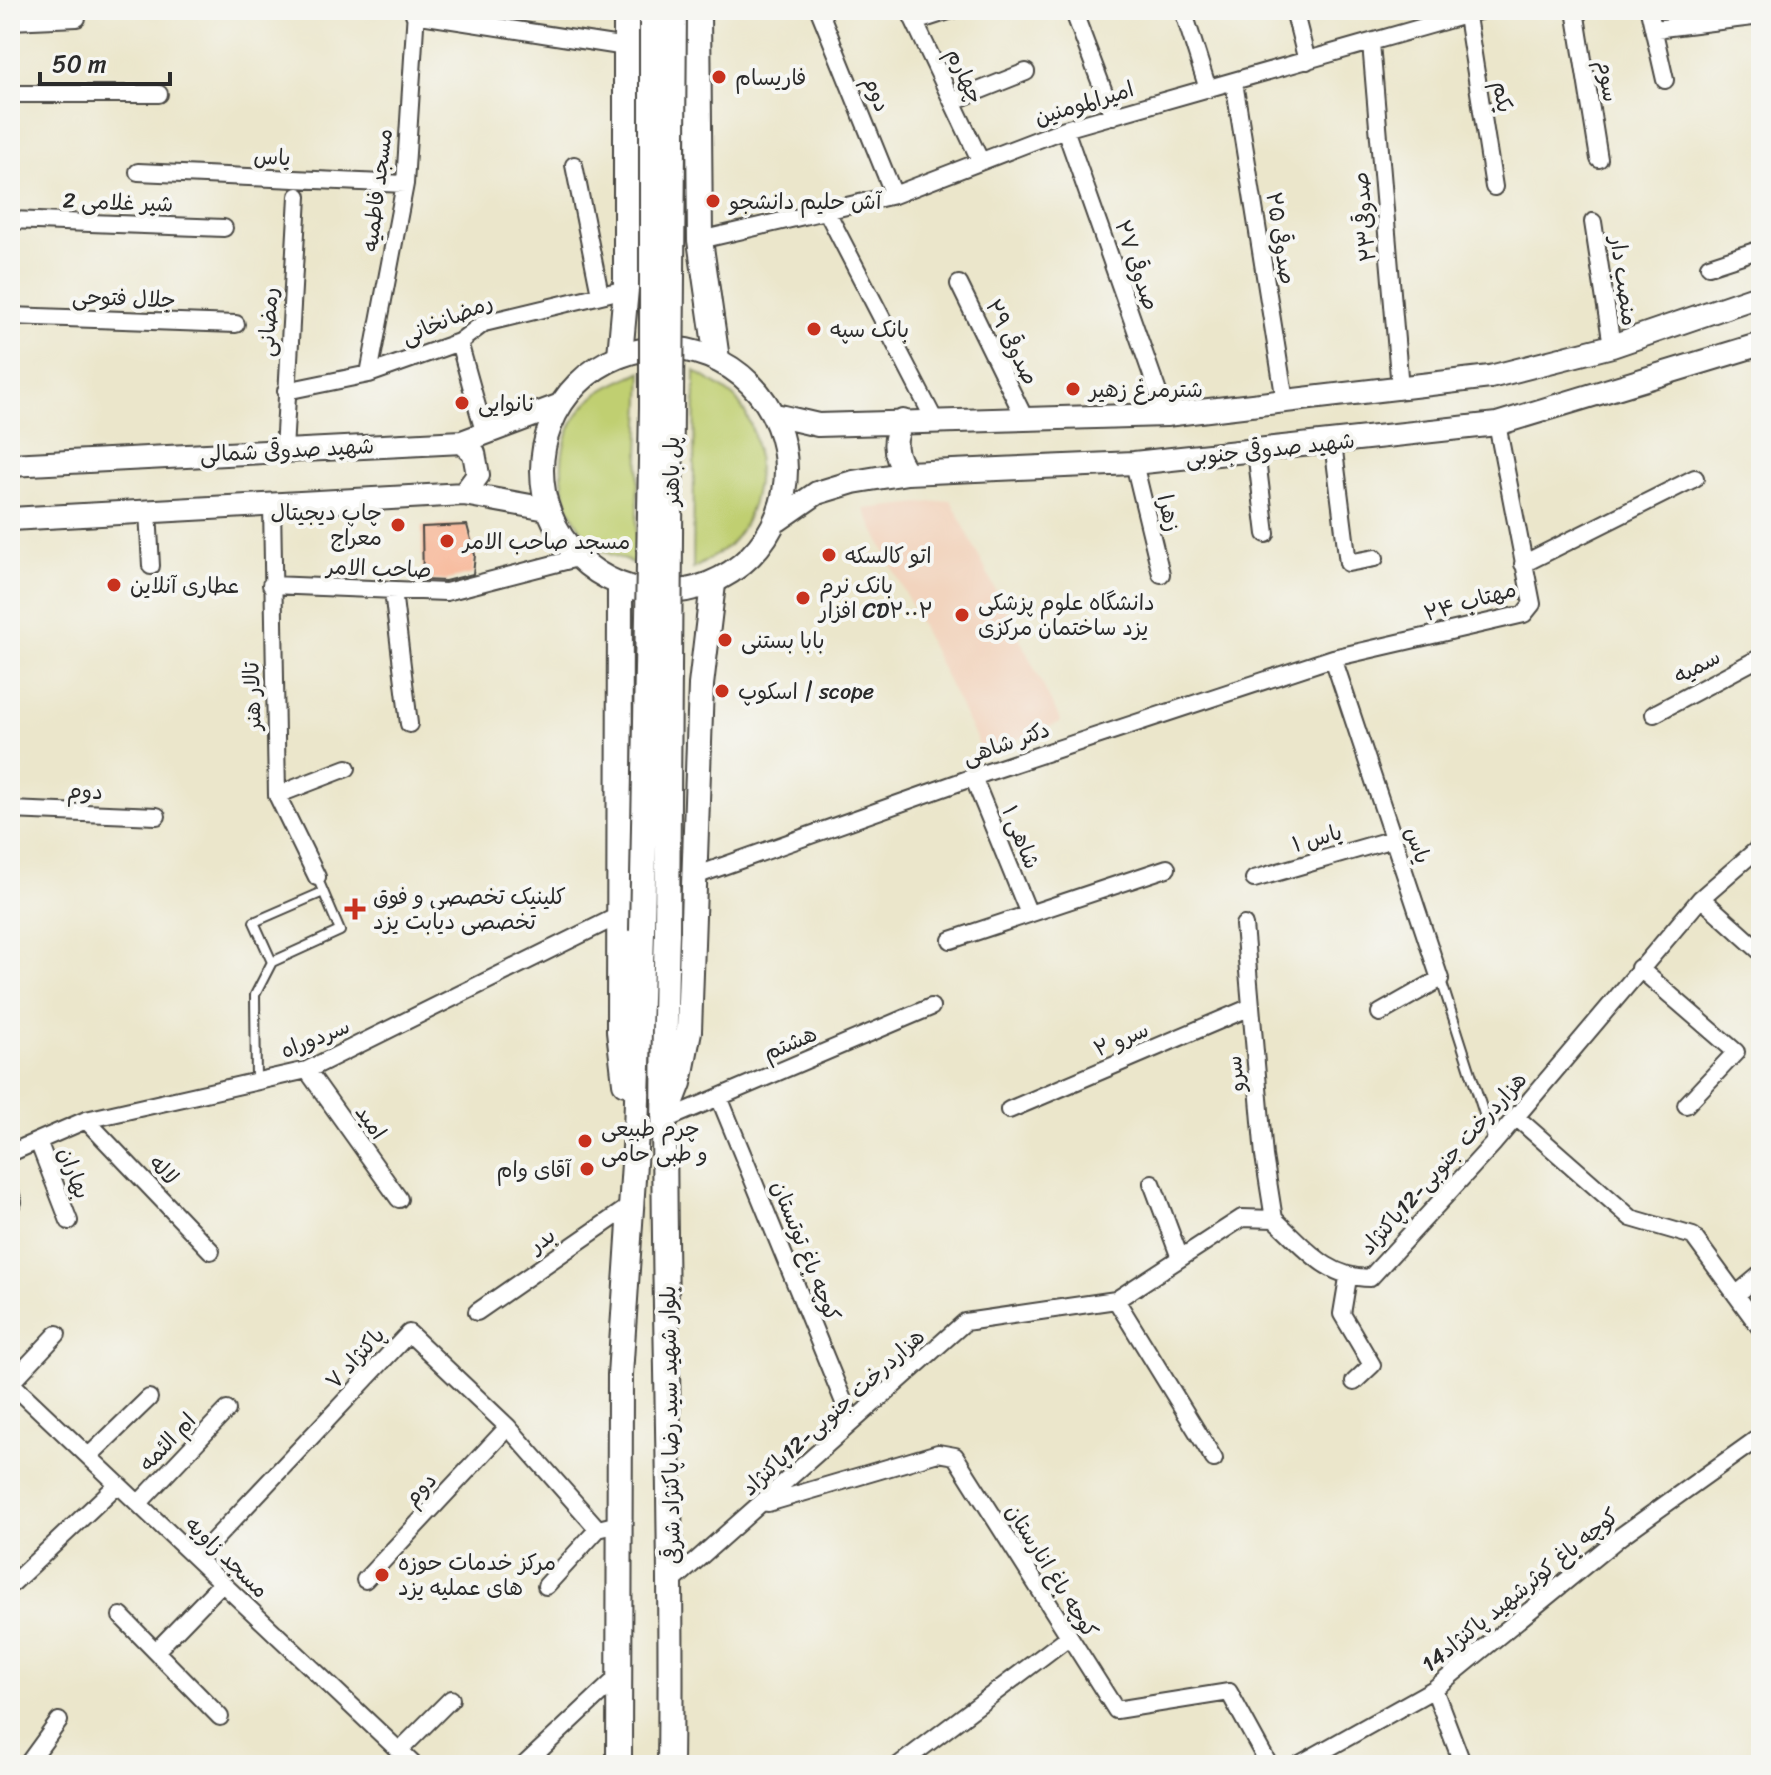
<svg xmlns="http://www.w3.org/2000/svg" width="1771" height="1775" viewBox="0 0 1771 1775" font-family="Sriracha,'Playpen Sans Arabic',sans-serif">
	<rect width="100%" height="100%" fill="#f6f6f2"/>
	<filter id="ink" filterUnits="userSpaceOnUse"><feTurbulence type="fractalNoise" baseFrequency=".0125" numOctaves="2"/><feDisplacementMap in="SourceGraphic" scale="16" xChannelSelector="R" yChannelSelector="G"/><feConvolveMatrix kernelMatrix="1 2 1 2 8 2 1 2 1" color-interpolation-filters="sRGB"/></filter>
	<filter id="wash" filterUnits="userSpaceOnUse"><feTurbulence type="fractalNoise" baseFrequency=".006" numOctaves="4" result="noise"/><feDisplacementMap in="SourceGraphic" scale="32" xChannelSelector="R" yChannelSelector="G"/><feGaussianBlur stdDeviation="1.8" result="paint"/><feColorMatrix in="noise" values="0 0 0 0 0 0 0 0 0 0 0 0 0 0 0 0 0 1.4 0 .05"/><feComposite in="paint" operator="in"/></filter>
	<g filter="url(#wash)">
		<rect width="100%" height="100%" fill="#ebe6cb"/>
		<path fill="#f2d4be" d="M951 500 1061 722 983 753 864 509Z"/>
		<path fill="#c0cf71" stroke="#767d4e" stroke-width="2" d="M642 371 635 564C622 558 601 553 591 542 552 500 550 431 597 394 610 384 628 378 642 371Z
			M695 371C707 380 726 388 736 399 768 438 764 510 729 545 719 554 704 562 693 569Z"/>
		<g id="blocks">
			<path fill="#f8ac88" d="M467 525 475 555 473 574 445 581 423 580 422 527Z"/>
		</g>
	</g>
	<g filter="url(#ink)">
		<use href="#blocks" fill-opacity="0" stroke="#484743" stroke-width="2"/>
		<g fill="none" stroke-linecap="round" stroke-linejoin="round">
			<g stroke="#484743" stroke-width="12">
				<path id="lane" d="M272 962 254 922 323 892
					M1441 980 1493 1142
					M256 1081 255 995 272 962 340 931 317 877"/>
			</g>
			<g stroke="#484743" stroke-width="20">
				<path id="street" d="M819 10 894 195
					M909 10 980 160
					M1073 10 1113 116
					M1183 10 1208 89
					M1294 10 1307 61
					M1466 10 1494 187
					M1575 10 1599 159
					M1649 10 1665 80
					M414 14 626 47
					M10 21 77 18
					M915 22 952 10
					M1654 29 1761 16
					M1371 43 1400 388
					M1234 82 1285 401
					M10 94H159
					M953 101 1026 72
					M1065 129 1166 415
					M574 165 600 294
					M138 172 405 184
					M827 212 935 421
					M10 220 224 228
					M1593 222 1612 346
					M700 240 894 195 1065 129 1483 10
					M1709 266 1761 249
					M959 284 1025 419
					M10 316 236 324
					M459 342 485 435
					M369 374 405 184 416 10
					M286 391 369 374 459 342 484 323 626 289
					M1333 443 1348 563 1375 558
					M284 451 298 196
					M1256 451 1266 534
					M1134 463 1161 574
					M272 505 277 795 317 877
					M148 511 151 566
					M1523 564 1695 478
					M271 585 446 592 577 558
					M393 591 409 724
					M1333 658 1440 979 1380 1013
					M1654 714 1761 657
					M973 777 1029 914
					M277 795 347 768
					M10 810 157 816
					M695 876 985 773 1333 658 1524 614 1532 604 1497 424
					M1254 879 1393 839
					M1701 898 1761 952
					M1244 925 1264 1156 1274 1219
					M951 940 1167 868
					M1639 968 1736 1052 1686 1105
					M307 1070 399 1199
					M719 1097 852 1422
					M1009 1110 1251 1007
					M1516 1117 1631 1218 1693 1236 1761 1329
					M86 1120 211 1251
					M665 1120 931 1007
					M38 1141 69 1221
					M10 1153 86 1120 307 1070 620 915
					M1152 1183 1180 1258
					M10 1192 13 1202
					M1348 1278 1342 1314 1372 1365 1354 1382
					M1736 1295 1761 1274
					M1116 1300 1214 1459
					M477 1312 633 1204
					M10 1382 414 1765
					M10 1384 57 1334
					M89 1456 149 1398
					M139 1503 227 1410
					M768 1503 938 1453 955 1456 1116 1710 1229 1692 1269 1765
					M197 1558 409 1333 508 1427 598 1529 619 1524
					M365 1580 508 1427
					M672 1582 965 1322 1116 1300 1242 1218 1274 1219C1305 1247 1326 1278 1370 1278L1493 1144 1701 898 1761 846
					M13 1583 118 1484
					M546 1586 598 1529
					M121 1616 220 1717
					M157 1650 222 1583
					M1434 1689 1463 1765
					M399 1751 451 1699
					M27 1765 59 1721
					M524 1765 619 1676
					M899 1765 1067 1638
					M1298 1765 1434 1689 1621 1536 1761 1436"/>
			</g>
			<g stroke="#484743" stroke-width="26">
				<path id="secondary" d="M542 470a122 122 0 1 1 244 0a122 122 0 1 1-244 0Z
					M775 415 818 425 1166 415 1490 377 1612 346 1761 295
					M903 421C892 439 893 456 907 473
					M462 442 474 453 478 475 464 494
					M10 465 462 442 558 406
					M10 519 464 494 547 509
					M778 520 817 493 853 482 907 473 1134 463 1497 424 1761 344"/>
			</g>
			<g stroke="#484743" stroke-width="28">
				<path id="primary" d="M698 10 700 240 717 359
					M620 355 626 289V10
					M620 586 619 1031 625 1083
					M667 932C658 1209 674 1487 670 1765
					M667 1114 679 1083 689 1031 701 685 713 584
					M619 1765 620 1375 636 1133 642 931"/>
			</g>
			<use href="#lane" stroke="#fff" stroke-width="8"/>
			<use href="#street" stroke="#fff" stroke-width="16"/>
			<use href="#secondary" stroke="#fff" stroke-width="22"/>
			<use href="#primary" stroke="#fff" stroke-width="24"/>
			<g stroke="#484743" stroke-width="28" stroke-linecap="butt">
				<path id="primary-bridge" d="M642 931 652 407V10
					M667 932 674 10"/>
			</g>
			<use href="#primary-bridge" stroke="#fff" stroke-width="24"/>
		</g>
	</g>
	<g fill="#c8321e" stroke="#f6f6f2" stroke-width="3">
		<circle cx="719" cy="77" r="8"/>
		<circle cx="713" cy="201" r="8"/>
		<circle cx="814" cy="329" r="8"/>
		<circle cx="1073" cy="389" r="8"/>
		<circle cx="462" cy="403" r="8"/>
		<circle cx="398" cy="525" r="8"/>
		<circle cx="447" cy="541" r="8"/>
		<circle cx="829" cy="555" r="8"/>
		<circle cx="114" cy="585" r="8"/>
		<circle cx="803" cy="598" r="8"/>
		<circle cx="962" cy="615" r="8"/>
		<circle cx="725" cy="640" r="8"/>
		<circle cx="722" cy="691" r="8"/>
		<path d="M351 897h8v8h8v8h-8v8h-8v-8h-8v-8h8z"/>
		<circle cx="585" cy="1141" r="8"/>
		<circle cx="587" cy="1169" r="8"/>
		<circle cx="382" cy="1575" r="8"/>
	</g>
	<g text-anchor="middle" dominant-baseline="central" stroke-width="8" stroke-linejoin="round" paint-order="stroke">
		<g font-size="22" fill="#2b2b2b" stroke="#f6f6f2">
			<text transform="translate(965 76) rotate(65)">چهارم</text>
			<text transform="translate(1608 81) rotate(81)">سوم</text>
			<text transform="translate(877 94) rotate(68)">دوم</text>
			<text transform="translate(1503 97) rotate(81)">یکم</text>
			<text transform="translate(1084 103) rotate(-17)">امیرالمومنین</text>
			<text transform="translate(272 157) rotate(2)">یاس</text>
			<text transform="translate(377 190) rotate(-83)">مسجد فاطمیه</text>
			<text transform="translate(118 202) rotate(2)">شیر غلامی 2</text>
			<text transform="translate(1364 217) rotate(-95)">صدوقی۲۳</text>
			<text transform="translate(1281 238) rotate(81)">صدوقی ۲۵</text>
			<text transform="translate(1137 265) rotate(71)">صدوقی ۲۷</text>
			<text transform="translate(1624 281) rotate(82)">منصب دار</text>
			<text transform="translate(124 298) rotate(2)">جلال فتوحی</text>
			<text transform="translate(447 319) rotate(-23)">رمضانخانی</text>
			<text transform="translate(268 322) rotate(-87)">رمضانی</text>
			<text transform="translate(1012 342) rotate(64)">صدوقی ۲۹</text>
			<text transform="translate(1270 449) rotate(-6)">شهید صدوقی جنوبی</text>
			<text transform="translate(287 450) rotate(-3)">شهید صدوقی شمالی</text>
			<text transform="translate(671 471) rotate(-90)">پل باهنر</text>
			<text transform="translate(1169 513) rotate(76)">زهرا</text>
			<text transform="translate(379 568) rotate(2)">صاحب الامر</text>
			<text transform="translate(1470 601) rotate(-16)">مهتاب ۲۴</text>
			<text transform="translate(1697 666) rotate(-28)">سمیه</text>
			<text transform="translate(252 696) rotate(-92)">تالار هنر</text>
			<text transform="translate(1006 743) rotate(-19)">دکتر شاهی</text>
			<text transform="translate(85 791) rotate(2)">دوم</text>
			<text transform="translate(1021 837) rotate(68)">شاهی ۱</text>
			<text transform="translate(1317 838) rotate(-16)">یاس ۱</text>
			<text transform="translate(1418 845) rotate(71)">یاس</text>
			<text transform="translate(315 1038) rotate(-22)">سردوراه</text>
			<text transform="translate(1121 1039) rotate(-23)">سرو ۲</text>
			<text transform="translate(790 1043) rotate(-23)">هشتم</text>
			<text transform="translate(1235 1074) rotate(-95)">سرو</text>
			<text transform="translate(371 1122) rotate(55)">امید</text>
			<text transform="translate(1443 1163) rotate(-48)">هزاردرخت جنوبی-12پاکنژاد</text>
			<text transform="translate(164 1170) rotate(47)">لاله</text>
			<text transform="translate(74 1173) rotate(69)">بهاران</text>
			<text transform="translate(542 1240) rotate(-35)">بدر</text>
			<text transform="translate(806 1251) rotate(68)">کوچه باغ توتستان</text>
			<text transform="translate(355 1358) rotate(-47)">پاکنژاد ۷</text>
			<text transform="translate(833 1412) rotate(-42)">هزاردرخت جنوبی-12پاکنژاد</text>
			<text transform="translate(670 1425) rotate(-91)">بلوار شهید سید رضا پاکنژاد شرقی</text>
			<text transform="translate(167 1442) rotate(-46)">ام الئمه</text>
			<text transform="translate(420 1489) rotate(-47)">دوم</text>
			<text transform="translate(227 1557) rotate(44)">مسجد زاویه</text>
			<text transform="translate(1052 1571) rotate(58)">کوچه باغ انارستان</text>
			<text transform="translate(1520 1590) rotate(-39)">کوچه باغ کوثرشهید پاکنژاد14</text>
		</g>
		<g font-size="22" fill="#2b2b2b" stroke="#f6f6f2" text-anchor="start">
			<text x="735" y="77">فاریسام</text>
			<text x="729" y="201">آش حلیم دانشجو</text>
			<text x="830" y="329">بانک سپه</text>
			<text x="1089" y="389">شترمرغ زهیر</text>
			<text x="478" y="403">نانوایی</text>
			<text x="382" y="512" text-anchor="end">چاپ دیجیتال<tspan x="382" dy="25">معراج</tspan></text>
			<text x="463" y="541">مسجد صاحب الامر</text>
			<text x="845" y="555">اتو کالسکه</text>
			<text x="130" y="585">عطاری آنلاین</text>
			<text x="819" y="585">بانک نرم<tspan x="819" dy="25">افزار CD۲۰۰۲</tspan></text>
			<text x="978" y="602">دانشگاه علوم پزشکی<tspan x="978" dy="25">یزد ساختمان مرکزی</tspan></text>
			<text x="741" y="640">بابا بستنی</text>
			<text x="738" y="691">اسکوپ | scope</text>
			<text x="373" y="896">کلینیک تخصصی و فوق<tspan x="373" dy="25">تخصصی دیابت یزد</tspan></text>
			<text x="601" y="1128">چرم طبیعی<tspan x="601" dy="25">و طبی حامی</tspan></text>
			<text x="571" y="1169" text-anchor="end">آقای وام</text>
			<text x="398" y="1562">مرکز خدمات حوزه<tspan x="398" dy="25">های عملیه یزد</tspan></text>
		</g>
	</g>
	<rect width="1771" height="1775" fill="none" stroke="#f6f6f2" stroke-width="40"/>
	<path d="M40 72v12h130v-12" fill="none" stroke="#2b2b2b" stroke-width="4"/>
	<text x="52" y="72" font-size="24" fill="#2b2b2b" stroke="#f6f6f2" stroke-width="6" paint-order="stroke">50 m</text>
</svg>
